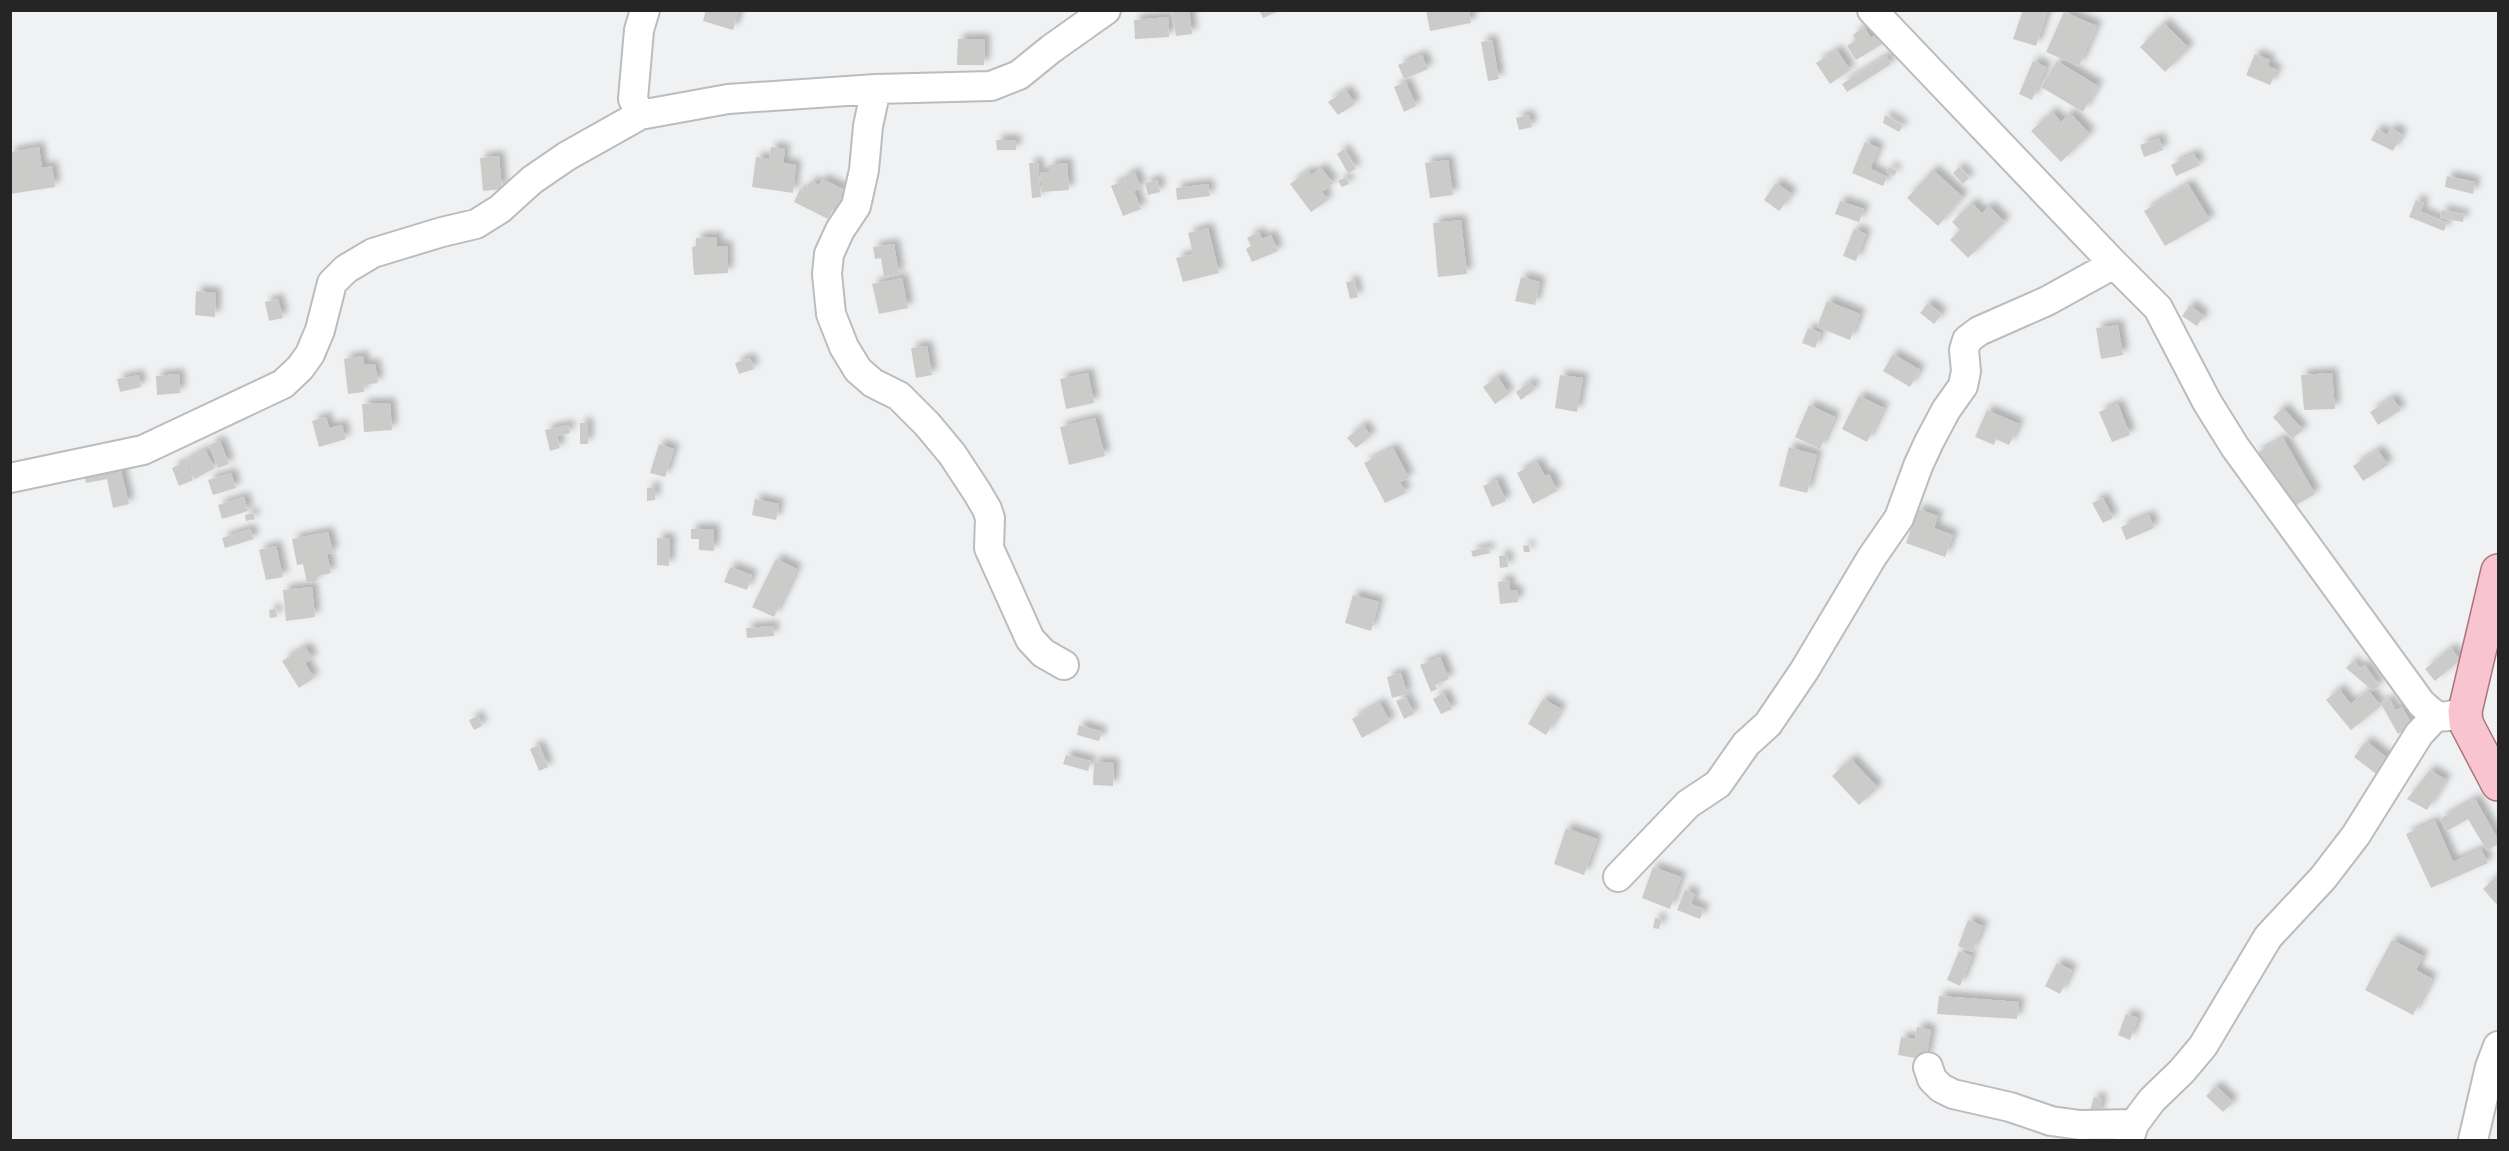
<svg xmlns="http://www.w3.org/2000/svg" width="2509" height="1151" viewBox="0 0 2509 1151" font-family="'DM Sans',sans-serif">
	<defs>
		<filter id="shadow"><feDropShadow dx="5.5" dy="-5.5" stdDeviation="3" flood-color="#0004"/></filter>
	</defs>
	<rect width="100%" height="100%" fill="#f0f1f2"/>
	<path fill="#cbcbca" filter="url(#shadow)" d="M706 10H739L733 30 703 21Z
		M1172 10H1189L1192 34 1176 36Z
		M1259 10H1281L1263 18Z
		M1426 10H1469L1471 23 1430 31Z
		M2023 10H2048L2036 46 2013 39Z
		M2064 12 2097 26 2079 66 2046 52Z
		M1168 17 1169 37 1135 39 1134 20Z
		M2164 23 2189 48 2165 72 2140 47Z
		M1864 27 1871 38 1875 35 1882 44 1856 60 1847 46 1856 40 1853 35Z
		M958 39H985L984 65H957Z
		M1492 40 1499 79 1488 81 1481 42Z
		M1837 50 1850 70 1830 84 1816 63Z
		M2255 54 2270 60 2268 66 2277 70 2270 85 2246 75Z
		M1422 55 1428 69 1404 79 1398 65Z
		M1886 56 1891 64 1847 92 1842 84Z
		M2033 61 2046 67 2032 100 2019 94Z
		M2057 61 2098 86 2083 112 2041 87Z
		M1406 82 1416 106 1404 112 1394 87Z
		M1346 90 1355 104 1338 115 1328 102Z
		M2052 112 2061 122 2070 113 2090 134 2061 162 2031 131Z
		M1529 115 1532 127 1519 130 1516 118Z
		M1885 115 1903 126 1899 132 1883 123Z
		M2391 128 2402 134 2393 151 2371 140 2377 129 2387 135Z
		M2159 138 2163 150 2144 157 2140 145Z
		M996 140H1016V150H997Z
		M1865 142 1879 148 1870 169 1887 177 1883 186 1852 173Z
		M39 147 42 168 52 166 55 187 10 194V152Z
		M771 147 785 149 783 163 796 165 793 193 752 187 756 157 769 159Z
		M1344 149 1356 169 1348 173 1337 154Z
		M2194 154 2200 165 2176 176 2171 165Z
		M499 156 502 189 483 191 480 158Z
		M1448 160 1453 195 1430 198 1425 163Z
		M1029 163H1038L1041 197 1032 198Z
		M1067 163 1069 190 1042 192 1040 173 1049 172V165Z
		M1889 167 1897 171 1894 176 1886 172Z
		M1959 167 1969 178 1963 184 1953 173Z
		M1321 168 1333 183 1322 192 1328 200 1311 212 1290 184 1308 171 1311 175Z
		M1933 170 1963 197 1938 226 1907 198Z
		M1135 172 1141 188 1134 191 1141 209 1123 216 1111 186 1125 180 1124 177Z
		M2447 176 2475 182 2473 194 2445 187Z
		M1346 177 1349 184 1342 187 1338 181Z
		M822 179 843 189 828 219 794 202 800 189 805 192 811 181 819 185Z
		M1158 180 1160 192 1148 195 1145 183Z
		M1776 183 1792 194 1779 211 1764 200Z
		M1208 184 1210 196 1177 200 1176 188Z
		M2188 184 2210 220 2165 246 2144 211Z
		M2416 200 2424 203 2420 212 2447 223 2444 231 2409 217Z
		M1840 201 1864 209 1859 222 1835 214Z
		M1972 203 1982 213 1989 206 2005 222 1968 258 1950 240 1960 230 1952 222Z
		M2442 210 2464 215 2463 222 2440 218Z
		M1461 220 1467 274 1438 277 1433 223Z
		M1208 228 1219 273 1183 282 1176 258 1193 254 1188 233Z
		M1854 229 1866 234 1856 261 1843 256Z
		M1259 232 1262 239 1271 235 1278 251 1252 262 1246 249 1251 246 1247 238Z
		M717 237V246H727L728 273 694 275 692 247 696 246V238Z
		M894 244 899 274 884 277 881 258 875 259 873 247Z
		M1521 277 1540 282 1535 305 1515 301Z
		M902 278 908 308 879 314 872 284Z
		M1354 281 1358 297 1350 299 1346 282Z
		M196 291 216 293 215 317 195 315Z
		M278 299 283 318 269 321 265 302Z
		M1827 301 1860 314 1850 340 1817 327Z
		M1928 303 1942 314 1934 324 1920 313Z
		M2190 305 2204 316 2197 326 2182 316Z
		M2118 325 2123 355 2101 359 2096 328Z
		M1808 328 1821 333 1815 348 1802 343Z
		M927 346 932 375 916 378 911 348Z
		M1893 354 1920 370 1910 387 1883 371Z
		M363 356 364 365 375 364 378 383 363 385 364 392 348 394 344 359Z
		M750 358 754 369 739 374 735 363Z
		M1088 373 1094 403 1066 409 1060 379Z
		M2332 373 2335 409 2304 410 2301 375Z
		M179 374 180 393 157 395 156 376Z
		M139 375 141 387 120 392 117 379Z
		M1560 375 1583 378 1577 412 1555 408Z
		M1498 377 1509 394 1495 404 1483 387Z
		M1530 382 1535 389 1521 400 1516 392Z
		M1859 396 1884 408 1867 442 1842 429Z
		M2392 398 2401 410 2378 425 2370 412Z
		M390 403 392 430 364 432 362 404Z
		M2118 404 2130 435 2112 442 2099 412Z
		M1809 405 1835 417 1820 449 1795 437Z
		M2283 408 2303 430 2292 439 2273 417Z
		M1987 410 2019 424 2009 445 1996 439 1994 445 1975 437Z
		M326 417 329 428 342 425 346 439 319 447 312 421Z
		M1095 418 1105 456 1069 465 1060 427Z
		M580 423H588V444H580Z
		M568 425 570 433 557 436 560 448 550 451 545 430Z
		M1363 425 1371 436 1356 448 1347 438Z
		M2283 438 2315 494 2287 510 2255 454Z
		M220 441 229 464 218 468 209 445Z
		M659 444 674 449 665 477 650 473Z
		M1789 447 1817 455 1807 493 1779 486Z
		M1393 448 1409 478 1400 482 1406 493 1385 503 1364 463Z
		M205 450 215 468 195 479 185 461Z
		M2378 450 2388 465 2363 481 2353 466Z
		M119 462 129 504 113 508 107 479 86 483 83 470Z
		M185 462 193 480 179 486 172 468Z
		M1537 462 1545 476 1549 474 1557 491 1533 504 1517 473Z
		M231 473 236 488 213 495 208 480Z
		M1497 480 1506 501 1492 507 1483 486Z
		M655 487V500L647 501V488Z
		M244 497 248 511 222 519 218 505Z
		M2103 498 2113 518 2103 523 2092 503Z
		M755 499 779 504 776 520 752 515Z
		M1918 509 1938 516 1934 528 1953 535 1945 557 1906 543Z
		M253 513 255 519 246 521 245 515Z
		M2149 515 2154 528 2126 540 2121 527Z
		M250 529 254 539 225 548 222 538Z
		M691 529H714V551L699 550V539H691Z
		M328 532 333 553 327 554 331 573 317 576V581L307 583 303 564 297 565 292 539Z
		M657 538 670 539 669 566 657 565Z
		M1529 545 1530 552H1524L1523 546Z
		M276 546 283 577 266 580 259 550Z
		M1488 547 1490 553 1473 557 1471 551Z
		M1507 555 1508 567 1500 568 1499 556Z
		M776 559 797 569 774 617 752 607Z
		M730 567 752 575 747 590 724 582Z
		M1509 580 1510 591 1517 590 1518 602 1500 604 1498 582Z
		M312 587 315 617 286 621 283 590Z
		M1353 595 1379 602 1371 631 1345 623Z
		M276 609 277 617 270 618 269 610Z
		M773 626 774 636 747 638 746 628Z
		M305 647 313 658 305 663 314 678 299 688 282 661Z
		M2451 648 2460 660 2435 681 2425 669Z
		M1440 657 1449 679 1435 685 1437 689 1431 692 1420 665Z
		M2353 661 2359 669 2365 665 2379 686 2373 691 2346 668Z
		M1401 673 1407 694 1392 698 1387 677Z
		M2339 689 2351 704 2368 690 2381 706 2351 730 2326 700Z
		M1444 693 1452 709 1441 714 1433 699Z
		M1406 697 1414 714 1404 719 1396 701Z
		M1543 699 1561 709 1546 735 1528 724Z
		M2389 699 2395 711 2402 707 2413 726 2398 734 2381 704Z
		M1380 703 1390 722 1362 738 1352 719Z
		M478 716 482 726 474 730 469 720Z
		M1079 725 1102 732 1099 741 1077 735Z
		M2366 741 2395 764 2383 779 2354 757Z
		M539 745 548 767 539 771 530 749Z
		M1066 755 1091 761 1088 771 1063 764Z
		M1851 759 1878 788 1859 805 1832 776Z
		M1094 762 1114 763 1113 786 1093 785Z
		M2430 770 2446 780 2427 810 2407 799Z
		M2475 799 2498 839V844L2487 851 2468 819 2447 831 2440 819Z
		M2435 821 2453 862 2481 849 2488 863 2431 888 2406 834Z
		M1566 828 1597 839 1584 875 1554 864Z
		M1653 867 1681 877 1670 909 1642 898Z
		M2496 877 2498 880V906L2483 889Z
		M1685 890 1695 894 1691 904 1704 909 1700 919 1677 910Z
		M1655 918 1662 919 1659 929 1653 928Z
		M1968 920 1983 926 1972 952 1958 946Z
		M2392 940 2423 956 2416 970 2432 979 2413 1015 2365 990Z
		M1959 951 1972 956 1960 986 1947 980Z
		M2057 963 2072 970 2060 994 2045 986Z
		M1939 996 2019 1002 2017 1019 1937 1014Z
		M2126 1014 2138 1018 2130 1040 2118 1035Z
		M1917 1027 1931 1030 1926 1060 1898 1055 1901 1037 1915 1039Z
		M2216 1086 2233 1102 2223 1112 2206 1096Z
		M2094 1097 2102 1099 2098 1116 2089 1114Z"/>
	<g fill="none" stroke-linecap="round" stroke-linejoin="round">
		<g stroke="#bbbcbd" stroke-width="32">
			<path id="minor" d="M1872 10 2114 264 2158 308 2207 402 2235 447 2421 703C2439 720 2441 719 2465 711
				M876 89 868 126 864 170 856 206 840 230 829 254 827 274 831 314 844 347 858 370 873 383 899 396 927 424 952 454 977 492 987 509 990 518 989 548 1030 639 1043 653 1064 665
				M640 115 633 99 639 30 645 10
				M10 478 143 450 283 384 300 368 310 354 320 330 332 283 346 269 373 253 442 232 476 224 500 209 532 180 567 156 640 115 728 99 876 89 991 86 1019 75 1051 49 1106 10
				M1618 877 1688 804 1718 784 1746 744 1768 724 1804 671 1872 557 1899 518 1918 466 1929 442 1946 410 1963 386 1966 371 1964 350 1967 340 1979 331 2047 301 2114 264
				M1928 1067 1932 1079 1941 1088 1953 1094 2010 1107 2051 1121 2080 1125 2134 1124
				M2129 1140 2134 1124 2152 1100 2182 1071 2203 1046 2268 937 2323 878 2356 835 2419 734 2436 716
				M2473 1140 2490 1067 2498 1046"/>
		</g>
		<g stroke="#ab747e" stroke-width="36">
			<path id="major" d="M2498 571 2465 711 2466 723 2498 784"/>
		</g>
		<use href="#minor" stroke="#fff" stroke-width="28"/>
		<use href="#major" stroke="#f8c5ce" stroke-width="33"/>
	</g>
	<rect width="2509" height="1151" fill="none" stroke="#252525" stroke-width="24"/>
</svg>
